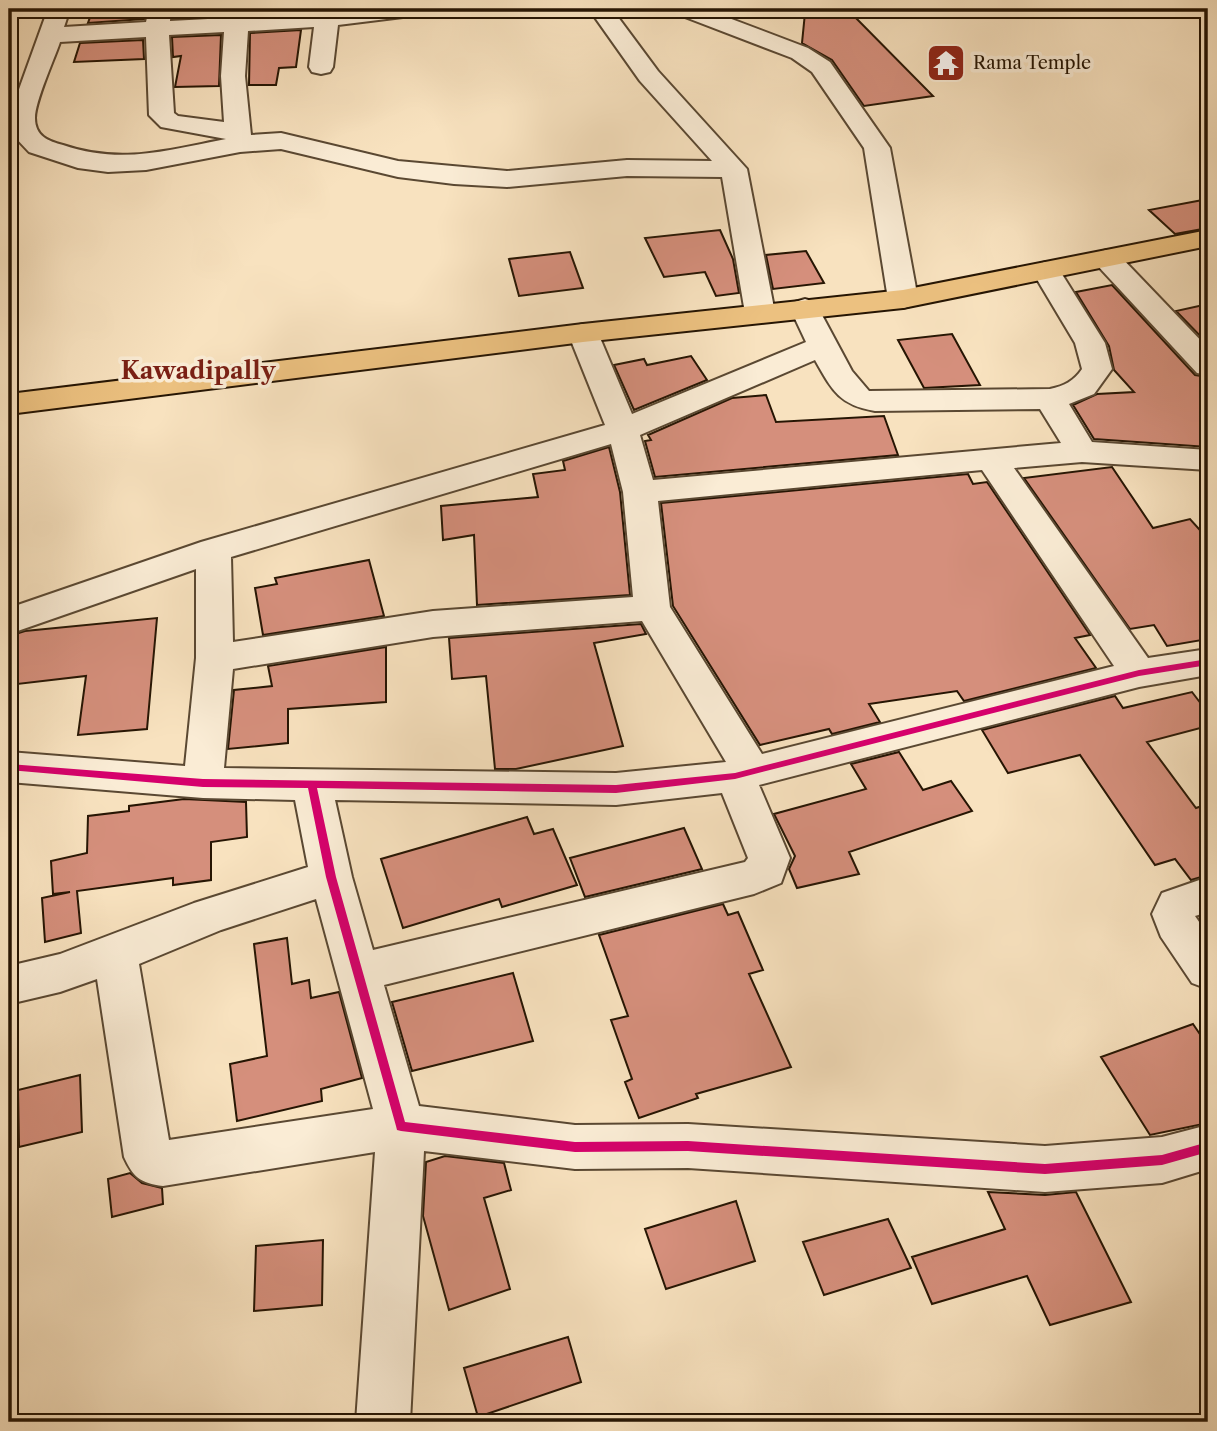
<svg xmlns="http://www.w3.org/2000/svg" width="1217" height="1431" viewBox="0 0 1217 1431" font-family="'Libre Caslon Text',serif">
	<rect width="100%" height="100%" fill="#f8e2bf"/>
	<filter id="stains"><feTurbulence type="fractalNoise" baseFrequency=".00286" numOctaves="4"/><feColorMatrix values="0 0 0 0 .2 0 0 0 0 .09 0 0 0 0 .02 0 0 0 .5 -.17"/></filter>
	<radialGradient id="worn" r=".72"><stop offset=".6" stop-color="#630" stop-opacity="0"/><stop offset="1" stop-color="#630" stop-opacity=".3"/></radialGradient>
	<path fill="#d58f7c" stroke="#261503" stroke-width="2" d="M93 9H146L144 19 88 23Z
		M173 9H226L225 15 173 18Z
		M849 11 933 96 864 106 832 60 802 43 805 13Z
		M301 30 296 67 279 68 276 85H249L250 33Z
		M221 35 219 86 175 87 181 56 173 57 172 37Z
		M143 40 144 59 74 62 80 43Z
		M1208 199V228L1175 234 1149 210Z
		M720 230 733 259 739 293 716 296 705 272 664 277 645 238Z
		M806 251 824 283 773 289 766 255Z
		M570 252 583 288 519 296 509 259Z
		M1112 285 1195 375 1208 377V447L1094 439 1073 405 1097 394 1134 392 1114 370 1109 346 1076 292Z
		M1208 304V344L1176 311Z
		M952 334 980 385 924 388 898 340Z
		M691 356 707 380 634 410 614 365 644 359 647 365Z
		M766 395 776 422 884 416 898 455 655 477 645 441 651 440 648 435 732 398Z
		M609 447 620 492 630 595 477 605 474 535 443 540 441 506 538 497 533 474 565 470 563 461Z
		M1112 467 1153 528 1190 519 1208 539V639L1167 646 1154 625 1130 629 1024 478Z
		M968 474 973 484 987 482 1090 635 1075 638 1096 668 964 701 957 691 869 704 880 722 832 734 829 729 760 745 673 606 661 503Z
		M369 560 384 616 263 635 255 588 277 584 275 578Z
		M157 618 147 729 78 735 86 676 9 685V636L25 631Z
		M641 624 646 634 594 643 623 746 516 769H495L486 676 452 679 449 638Z
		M386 647V702L288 709V743L228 749 234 690 272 686 268 666Z
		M1192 692 1208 713V726L1147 742 1196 808 1208 804V875L1191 880 1175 859 1155 865 1080 755 1008 773 982 730 1115 696 1123 708Z
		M899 752 923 790 951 781 972 811 849 852 859 874 797 888 789 869 795 856 774 814 866 789 851 764Z
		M184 799 246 802 247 837 211 842V880L173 885V878L77 891 81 933 45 942 42 898 70 892 53 894 51 861 87 853 88 816 129 811V806Z
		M527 817 534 834 553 829 577 885 502 907 499 899 403 928 381 859Z
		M684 828 702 869 585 897 570 858Z
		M723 904 728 915 738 912 763 970 749 974 791 1067 696 1094 698 1098 639 1118 625 1082 632 1079 611 1020 628 1016 599 935Z
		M287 938 292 984 309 980 311 998 339 992 362 1078 321 1089 322 1101 237 1121 230 1064 267 1056 254 944Z
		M513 973 533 1041 412 1071 392 1002Z
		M1193 1024 1208 1046V1123L1150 1135 1101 1057Z
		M80 1075 82 1132 19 1147 18 1090Z
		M445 1156 504 1163 511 1190 484 1198 510 1289 449 1310 423 1216 426 1162Z
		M130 1173 142 1183 162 1188 163 1204 112 1217 108 1179Z
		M988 1192 1045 1195 1076 1192 1131 1302 1050 1325 1027 1276 932 1304 912 1257 1005 1229Z
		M736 1201 755 1261 666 1289 645 1229Z
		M888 1219 911 1268 824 1295 803 1242Z
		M323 1240 322 1305 254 1311 256 1246Z
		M568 1337 581 1382 478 1417 464 1368Z"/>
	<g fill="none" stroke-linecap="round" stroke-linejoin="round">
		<g stroke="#5a4832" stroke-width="4">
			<path id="minor" d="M48 9H70L64 27 146 22 149 9H171L170 21 227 18 229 9H251L250 17 316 13 317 9H422L419 14 411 16 338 25 333 67 330 72 321 74 312 72 309 67 314 27 248 31 245 76 251 135 281 133 398 161 507 171 627 160 712 161 640 81 589 9H612L658 71 747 169 775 313 770 319 760 322 750 319 745 313 722 177 627 176 507 187 454 184 398 177 281 149 240 152 146 170 108 172 78 168 29 152 12 134 9 117ZM224 32 221 76 224 122 178 116 174 113 169 35ZM146 37 149 115 161 127 226 139C168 150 121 165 63 145 48 141 35 136 35 118 35 101 54 60 60 42Z
				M674 9H705L808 48 830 62 890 148 918 299 913 305 903 308 893 305 888 299 864 148 812 72 792 58 677 14Z
				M1107 250 1117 253 1208 348V375L1197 373 1097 265 1093 259 1097 253Z
				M1046 262 1056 265 1060 271 1105 343 1112 369 1094 394 1069 404 1092 442 1208 450V470L1082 462 1014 468 1148 658 1208 649V675L1139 687 759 785 790 858 781 883 754 894 384 985 419 1106 575 1125 688 1124 1045 1146 1162 1137 1208 1125V1169L1162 1183 1045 1192 688 1168 575 1169 424 1151 410 1422H356L375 1152 163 1186C140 1183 133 1177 124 1157L97 979 60 992 9 1004V966L60 954 194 903 308 867 295 800 203 798 9 782V752L185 766 196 658V569L9 634V608L201 542 605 425 568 333 572 327 583 324 594 327 598 333 632 414 806 342 790 308 795 302 805 299 815 302 852 371 869 391 1050 389C1064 386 1074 381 1082 369L1075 343 1032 271 1036 265ZM815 360C832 390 839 405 875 411L1040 409 1061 443 653 480 640 435ZM611 444 623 492 633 597 433 611 233 642 231 557ZM982 470 1114 666 762 754 670 607 658 501ZM642 621 726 762 616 773 224 768 233 669 433 637ZM722 793 748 858 745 862 373 950 352 877 335 800 616 805ZM316 899 373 1109 169 1140 139 964 221 930Z
				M1208 877V912L1195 916 1208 935V989L1192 983 1161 937 1152 914 1162 893Z"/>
		</g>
		<g stroke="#261503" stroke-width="4">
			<path id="major" d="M1208 230V246L903 308 583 342 9 414V394L583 324 903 290Z"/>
		</g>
		<use href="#minor" fill="#faecd5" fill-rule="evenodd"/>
		<use href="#major" fill="#ecc180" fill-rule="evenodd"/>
		<g stroke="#faecd5" stroke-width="4">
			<path id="cycleway" d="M1208 659V665L1139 676 735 779 616 793 317 788 336 877 405 1122 575 1142 688 1141 1045 1164 1162 1155 1208 1142V1152L1162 1165 1045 1174 688 1151 575 1152 401 1131 397 1130 396 1126 326 877 308 788 203 787 9 770V764L203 779 616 785 735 773 1139 670Z"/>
		</g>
		<use href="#cycleway" fill="#d6006c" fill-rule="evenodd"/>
	</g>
	<defs>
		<g id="temple-square" transform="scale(2.0125)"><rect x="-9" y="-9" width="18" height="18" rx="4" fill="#8f2418" stroke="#faecd5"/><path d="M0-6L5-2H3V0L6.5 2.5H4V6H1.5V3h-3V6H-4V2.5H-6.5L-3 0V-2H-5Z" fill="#fff"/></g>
	</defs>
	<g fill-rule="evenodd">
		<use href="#temple-square" x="946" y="63"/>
	</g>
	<g text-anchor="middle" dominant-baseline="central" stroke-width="7" stroke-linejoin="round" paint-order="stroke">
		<g font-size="18" fill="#261503" stroke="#faecd5" text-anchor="start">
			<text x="973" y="63">Rama Temple</text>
		</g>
		<g font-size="24" font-weight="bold" fill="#7a1f14" stroke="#faecd5">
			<text x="198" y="370">Kawadipally</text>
		</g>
	</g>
	<rect width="1217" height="1431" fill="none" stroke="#f8e2bf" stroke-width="35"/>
	<rect x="10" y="10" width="1196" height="1410" fill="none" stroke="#261503" stroke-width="3.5"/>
	<rect x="18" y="18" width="1182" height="1396" fill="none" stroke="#261503" stroke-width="2"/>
	<rect width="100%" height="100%" filter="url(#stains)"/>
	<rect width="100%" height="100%" fill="url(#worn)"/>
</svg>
